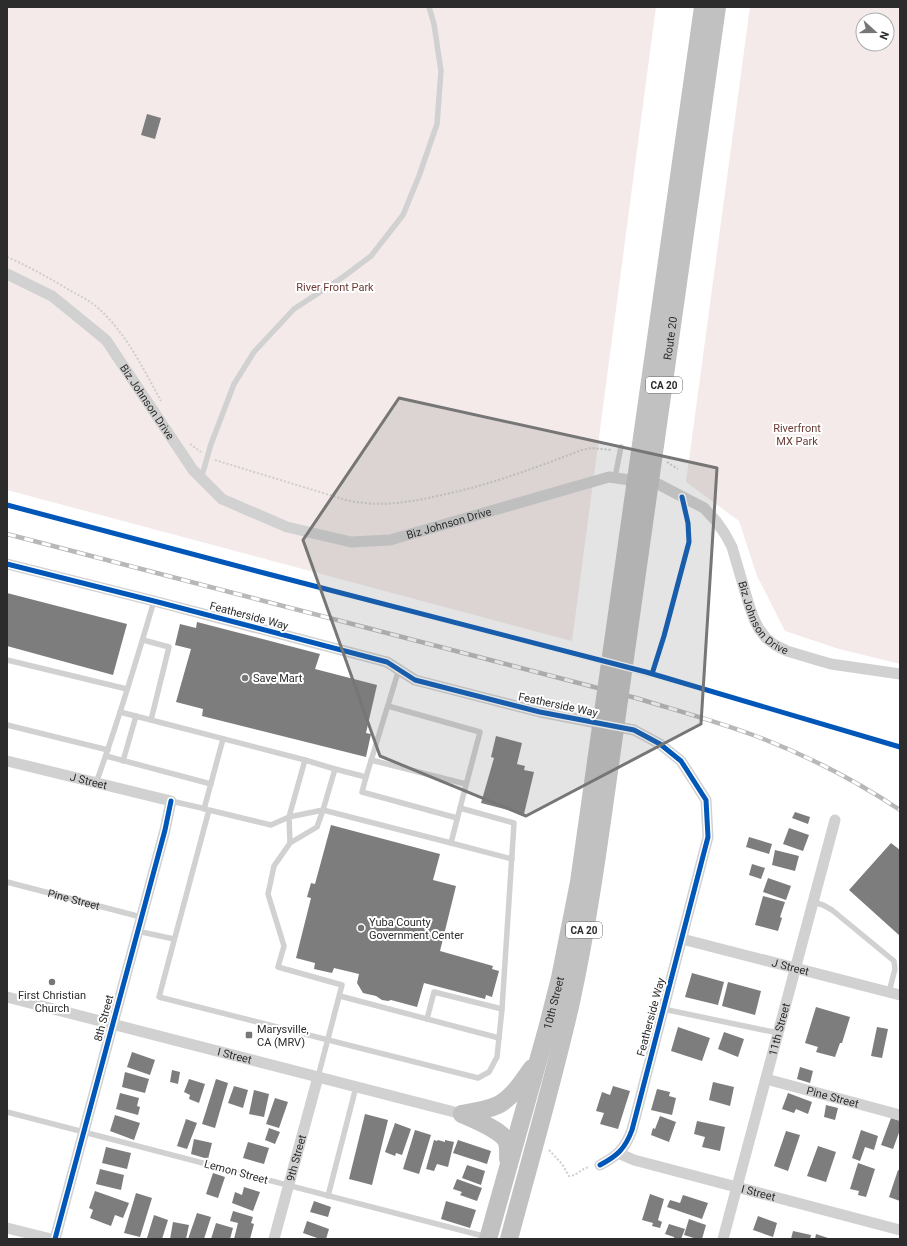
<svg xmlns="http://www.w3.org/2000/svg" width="907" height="1246" viewBox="0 0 907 1246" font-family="Roboto,sans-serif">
	<rect width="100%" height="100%" fill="#fff"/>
	<path fill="#f5eaea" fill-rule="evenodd" d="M7 7H656L572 641 7 490Z
		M750 7H900V664L839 649 785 631 757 576 739 521 686 482ZM863 20H887V44H863Z"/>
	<path fill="#7d7d7d" d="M147 114 161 118 155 139 141 135Z
		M7 593 127 624 113 675 7 646Z
		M197 622 320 654 315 669 377 685 366 733 371 734 366 757 202 716 203 709 176 702 191 649 175 645 180 624 196 628Z
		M496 736 522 743 517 764 525 766 524 770 534 772 524 814 481 803 494 758 491 757Z
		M795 812 810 817 808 824 792 818Z
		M331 825 440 854 433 880 456 886 440 951 493 966 492 969 499 971 492 997 486 995 485 999 424 983 417 1007 391 1000 388 1001 382 1000 376 996 363 993 357 983 359 974 334 968 332 973 314 969 315 963 296 958 311 898 307 897 311 883 315 884Z
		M789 828 809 835 803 851 783 844Z
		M749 837 772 844 769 854 746 847Z
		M891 843 900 850V936L849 890Z
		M775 850 799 856 795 871 772 865Z
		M752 864 765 868 761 879 749 875Z
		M768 878 791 886 786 900 763 892Z
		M763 896 785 902 780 917 782 918 778 931 755 925Z
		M692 973 724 982 718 1005 685 997Z
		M728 982 761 991 755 1015 722 1006Z
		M816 1007 850 1017 842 1043H840L835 1057 816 1052 818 1047 805 1043Z
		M678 1027 710 1038 702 1061 671 1051Z
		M877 1027 888 1029 882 1058 871 1056Z
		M724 1032 744 1039 738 1057 718 1049Z
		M132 1052 155 1060 150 1075 127 1067Z
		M800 1067 813 1071 810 1083 797 1079Z
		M172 1070 180 1072 178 1084 170 1082Z
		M125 1072 149 1079 145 1093 122 1087Z
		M189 1079 205 1084 199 1103 189 1099 190 1095 184 1092Z
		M216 1079 228 1083 215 1128 202 1124Z
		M713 1082 734 1087 730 1106 709 1100Z
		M234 1086 248 1090 243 1108 228 1103Z
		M613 1086 630 1091 618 1129 600 1124 604 1113 596 1111 602 1092 610 1095Z
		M657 1089 670 1092 669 1096 676 1098 672 1115 651 1110Z
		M254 1090 269 1094 264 1117 249 1114Z
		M120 1093 139 1098 137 1106 140 1107 138 1115 116 1109Z
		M788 1093 812 1102 808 1114 796 1109 794 1113 782 1109Z
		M275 1098 288 1102 279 1128 266 1124Z
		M826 1105 838 1108 835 1120 824 1117Z
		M365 1114 388 1120 372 1185 349 1179Z
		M115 1115 140 1123 134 1140 110 1131Z
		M660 1116 676 1122 669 1142 651 1135 653 1128 655 1129Z
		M891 1118 900 1121V1130L893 1149 881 1145Z
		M186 1119 197 1123 187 1149 177 1146Z
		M697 1121 725 1127 720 1151 702 1147 705 1137 694 1134Z
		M395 1123 411 1129 402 1155 396 1153 395 1156 385 1152Z
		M269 1128 280 1132 275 1144 265 1140Z
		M415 1130 431 1135 419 1174 403 1169Z
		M861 1130 878 1136 874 1150 865 1147 860 1161 852 1158Z
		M786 1131 800 1135 788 1171 774 1166Z
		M194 1139 212 1143 208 1159 191 1154Z
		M434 1140 437 1141 438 1140 445 1142V1140L454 1142 448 1167 437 1164 434 1171 426 1169Z
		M458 1140 491 1151 487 1164 453 1153Z
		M248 1142 269 1148 264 1164 243 1158Z
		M818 1146 836 1152 826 1182 807 1176Z
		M106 1147 131 1153 127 1169 102 1163Z
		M858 1163 875 1169 866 1197 858 1195 859 1191 850 1189Z
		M467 1165 485 1171 481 1185 462 1178Z
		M100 1169 124 1175 121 1190 96 1184Z
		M898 1170 900 1171V1201L889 1197Z
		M213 1173 225 1177 218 1198 206 1194Z
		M457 1179 482 1188 477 1201 460 1195 462 1192 453 1189Z
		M244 1187 260 1192 253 1211 232 1203 235 1192 242 1195Z
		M95 1191 129 1203 123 1218 115 1215 111 1226 90 1218 93 1210 89 1208Z
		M136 1193 152 1198 140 1237 124 1233Z
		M650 1194 664 1199 658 1220 662 1222 660 1228 652 1226 653 1223 642 1220Z
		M683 1195 708 1203 702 1219 667 1207 670 1200 680 1203Z
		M314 1201 331 1207 328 1217 310 1212Z
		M446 1201 476 1210 470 1228 441 1219Z
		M233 1211 253 1217 251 1223 254 1224 250 1239H234L238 1223 230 1221Z
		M197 1213 211 1217 204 1239H188Z
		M154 1215 168 1220 162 1239H150L147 1238Z
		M758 1216 777 1223 773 1237 753 1230Z
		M689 1219 706 1225 702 1239H697L684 1235Z
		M307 1221 329 1229 326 1239H320L303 1233Z
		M173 1222 189 1225 186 1239H170Z
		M216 1223 233 1228 230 1239H211Z
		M669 1224 685 1229 681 1239H674V1237L665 1234Z
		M793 1231 811 1235 810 1239H791Z
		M816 1234 831 1239H815Z"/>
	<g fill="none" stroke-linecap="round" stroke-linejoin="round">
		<path stroke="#cecece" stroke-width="2" stroke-dasharray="2 2" stroke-linecap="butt" d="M7 257C28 266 47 277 66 288 77 295 88 299 98 308 126 333 143 368 161 401
			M190 444 201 452
			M215 460 346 500C381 508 412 502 446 494 493 484 537 467 582 450L591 448 612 450
			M667 462 678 469
			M549 1150 562 1164 569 1176C577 1176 581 1168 590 1167"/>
		<g stroke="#d1d1d1" stroke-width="5.5">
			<path d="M615 477 621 447"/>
			<path d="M201 479 211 444 234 384 254 352 294 309 343 277 371 256 403 215 419 176 437 124 441 71 434 24 429 7"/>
			<path d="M7 505 608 663"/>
			<path d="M143 640 169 647 151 720 305 760"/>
			<path d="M7 660 127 689"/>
			<path d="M626 668 679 682 900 747"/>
			<path d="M652 674 664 636 689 542 688 523 682 497"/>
			<path d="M388 706 480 732 460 808"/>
			<path d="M120 712 151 720"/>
			<path d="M7 725 108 750"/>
			<path d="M106 756 211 784"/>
			<path d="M371 760 466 784"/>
			<path d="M123 761 136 716"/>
			<path d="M335 769 305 760 289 817 271 825 209 810 159 997 478 1078 489 1072 497 1057 502 1009 514 823 460 808 451 843 323 810 335 769 366 777 399 669"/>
			<path d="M366 777 362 792 457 818"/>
			<path d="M96 783C118 723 136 662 154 601"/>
			<path d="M171 801 206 809"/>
			<path d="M204 809 223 739"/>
			<path d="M323 810 317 827 290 843 289 817Z"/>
			<path d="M290 843 274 866 268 894 284 946 278 967 342 985 318 1077"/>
			<path d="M451 843 512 859"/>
			<path id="s1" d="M7 882 141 917"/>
			<path d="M813 902 823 905 832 910 894 961 895 969 889 992"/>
			<path d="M137 931 174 939"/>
			<path d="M340 996 499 1038"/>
			<path d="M663 1009 778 1033"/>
			<path d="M427 1019 434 992 502 1009"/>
			<path d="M7 1112 487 1237"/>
			<path d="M328 1196 356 1087"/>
		</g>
		<g stroke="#d1d1d1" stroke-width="11">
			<path id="s2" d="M7 274 52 296 106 340 193 470 222 499 287 527 351 542 390 540 609 477 658 484 704 508 716 521 725 534 732 547 749 605 754 619 759 629 766 638 775 645 787 651 817 660 831 664 900 674"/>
			<path d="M7 564 154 601 387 662 415 680 540 712 634 730 660 744 681 761 706 800 708 837 632 1130C625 1149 617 1156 600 1165"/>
			<path id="s3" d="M7 761 171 801 165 830 55 1239"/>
			<path id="s4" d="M682 939 900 995"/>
			<path id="s5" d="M7 997 462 1114"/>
			<path id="s6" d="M766 1079 900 1115"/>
			<path id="s7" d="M618 1153 634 1160 900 1230"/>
			<path d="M7 1228 51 1239"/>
			<path id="s8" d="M274 1239 318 1077"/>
			<path id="s9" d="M723 1239 835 820"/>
		</g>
		<g stroke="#c1c1c1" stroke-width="18">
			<path d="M462 1114C474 1112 487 1110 498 1105 513 1097 523 1081 532 1068"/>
			<path d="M462 1114C473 1119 499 1129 506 1140 509 1146 508 1153 508 1159"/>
			<path id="s10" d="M488 1239 547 1029 560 978 579 882 596 762"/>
			<path d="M509 1239C530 1160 553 1082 571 1002 588 924 599 843 610 764"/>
		</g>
		<g stroke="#b8b8b8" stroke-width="4.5">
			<path id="rail" d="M7 534 636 698C675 710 715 721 753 735 804 754 855 780 900 810"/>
		</g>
		<use href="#rail" stroke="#fff" stroke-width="3" stroke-dasharray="9" stroke-linecap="butt"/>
		<g stroke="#c1c1c1" stroke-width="18">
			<path d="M596 762 703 7"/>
			<path id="s11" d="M610 764 717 7"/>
		</g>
		<g stroke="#fff" stroke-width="8">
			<path id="cycleway" d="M7 505 268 574 646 672 900 747
				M7 564 154 601 387 662 415 680 540 712 634 730 660 744 681 761 706 800 708 837 632 1130C625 1149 617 1156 600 1165
				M652 674 664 636 689 542 688 523 682 497
				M55 1239 165 830 171 801"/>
		</g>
		<use href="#cycleway" stroke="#0057b8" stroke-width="5"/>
	</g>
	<path fill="#767676" fill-opacity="0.2" stroke="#767676" stroke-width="3" stroke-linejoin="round" d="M399 398 717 468 701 724 526 816 380 756 303 540Z"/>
	<g fill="#767676" stroke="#fff" stroke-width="1.5">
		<circle cx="245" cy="678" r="4"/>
		<circle cx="361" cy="928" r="4"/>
		<circle cx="52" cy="982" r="4"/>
		<rect x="245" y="1031" width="8" height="8" rx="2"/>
	</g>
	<g text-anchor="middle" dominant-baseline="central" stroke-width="4" stroke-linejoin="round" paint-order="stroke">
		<g fill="#fff" stroke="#6b6b6b" stroke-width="1">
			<rect x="646" y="377" width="36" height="16" rx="3"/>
			<rect x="566" y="922" width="36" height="16" rx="3"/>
		</g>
		<g font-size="10" font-weight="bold" fill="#2c2c2c">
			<text x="664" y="385">CA 20</text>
			<text x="584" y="930">CA 20</text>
		</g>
		<g font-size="11" fill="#6b3c36" stroke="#fff">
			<text x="335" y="287">River Front Park</text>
			<text x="797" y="428">Riverfront<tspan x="797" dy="13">MX Park</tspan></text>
		</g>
		<g font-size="11" fill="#2c2c2c" stroke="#fff">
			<text stroke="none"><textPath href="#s11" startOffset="430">Route 20</textPath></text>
			<text stroke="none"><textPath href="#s2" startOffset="194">Biz Johnson Drive</textPath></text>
			<text stroke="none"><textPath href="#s2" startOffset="554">Biz Johnson Drive</textPath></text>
			<text stroke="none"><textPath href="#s2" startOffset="950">Biz Johnson Drive</textPath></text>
			<text transform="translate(249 616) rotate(15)">Featherside Way</text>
			<text transform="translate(558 705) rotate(12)">Featherside Way</text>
			<text stroke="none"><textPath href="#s3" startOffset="84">J Street</textPath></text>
			<text stroke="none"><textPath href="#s1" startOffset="69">Pine Street</textPath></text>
			<text stroke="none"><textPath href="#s4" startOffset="112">J Street</textPath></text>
			<text stroke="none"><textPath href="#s10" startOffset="245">10th Street</textPath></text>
			<text transform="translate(651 1017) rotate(-75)">Featherside Way</text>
			<text transform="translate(104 1018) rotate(-75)">8th Street</text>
			<text stroke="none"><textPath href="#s9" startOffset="217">11th Street</textPath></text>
			<text stroke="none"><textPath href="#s5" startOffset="235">I Street</textPath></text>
			<text stroke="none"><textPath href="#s6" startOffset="69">Pine Street</textPath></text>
			<text stroke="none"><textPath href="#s8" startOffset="84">9th Street</textPath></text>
			<text transform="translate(236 1172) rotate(15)">Lemon Street</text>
			<text stroke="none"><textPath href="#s7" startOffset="146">I Street</textPath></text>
		</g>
		<g font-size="11" fill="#2c2c2c" stroke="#fff" text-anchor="start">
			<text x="253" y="678">Save Mart</text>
			<text x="369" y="922">Yuba County<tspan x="369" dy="13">Government Center</tspan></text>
			<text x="52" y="995" text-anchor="middle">First Christian<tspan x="52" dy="13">Church</tspan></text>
			<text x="257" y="1029">Marysville,<tspan x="257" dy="13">CA (MRV)</tspan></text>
		</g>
	</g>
	<rect width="907" height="1246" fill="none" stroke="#2c2c2c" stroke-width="16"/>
	<g transform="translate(875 32) rotate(111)"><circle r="19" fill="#ffffff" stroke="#ababab"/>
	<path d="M0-3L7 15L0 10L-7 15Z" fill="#767676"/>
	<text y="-6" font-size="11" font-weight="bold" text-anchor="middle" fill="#2c2c2c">N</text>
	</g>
</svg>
